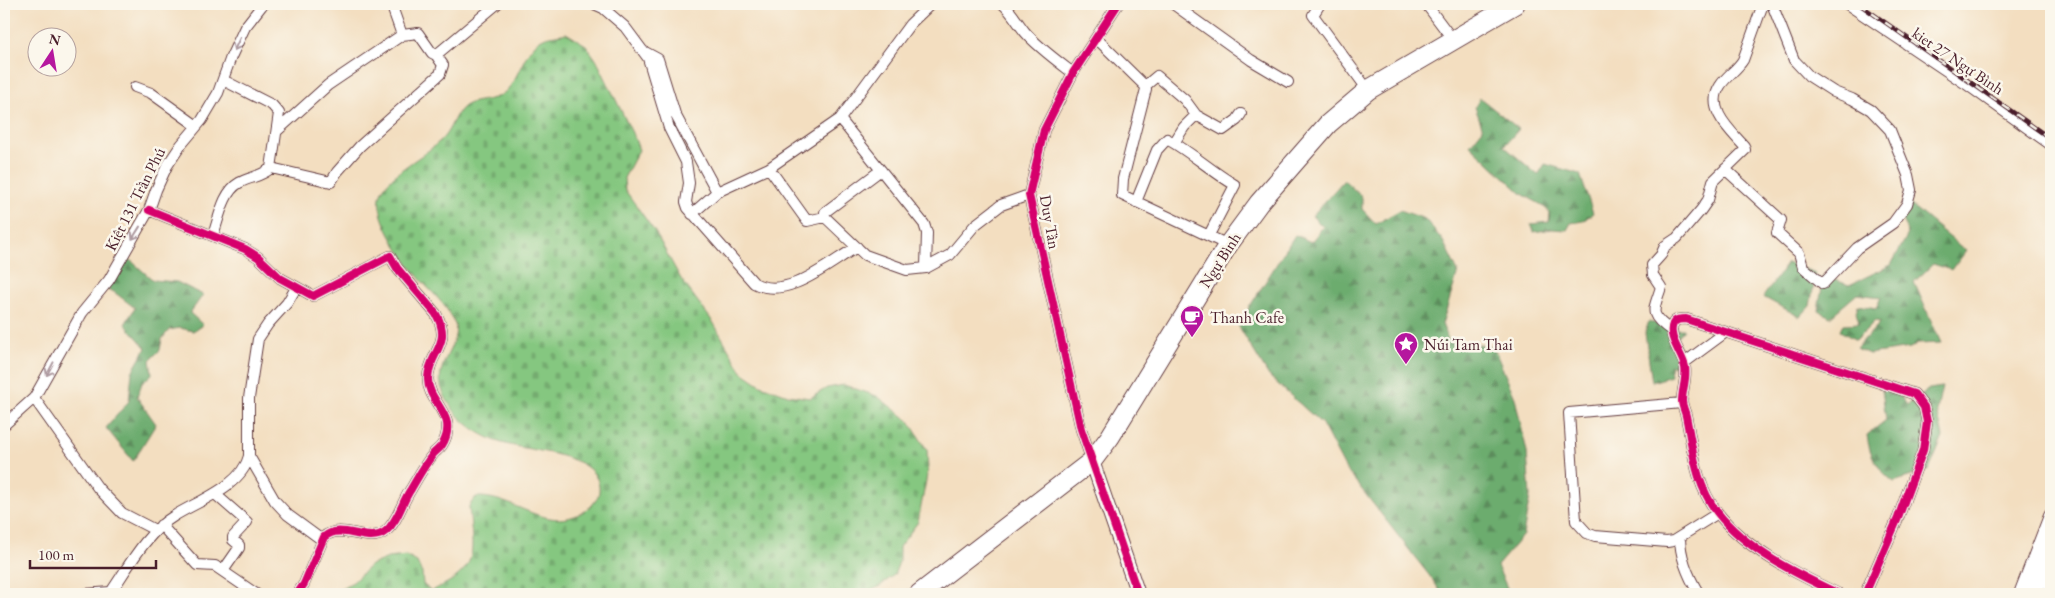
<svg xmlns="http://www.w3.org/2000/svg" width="2055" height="598" viewBox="0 0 2055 598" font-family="'EB Garamond',serif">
	<defs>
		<pattern id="forest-firs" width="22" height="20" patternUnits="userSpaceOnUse" patternTransform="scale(1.25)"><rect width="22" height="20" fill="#6cac6e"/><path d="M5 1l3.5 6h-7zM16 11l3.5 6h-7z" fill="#5b8b5b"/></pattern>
		<pattern id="cemetery-stones" width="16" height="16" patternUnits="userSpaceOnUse" patternTransform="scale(1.25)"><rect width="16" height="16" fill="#85c780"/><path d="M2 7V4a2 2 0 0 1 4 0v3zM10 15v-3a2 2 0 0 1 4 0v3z" fill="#74aa6f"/></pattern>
	</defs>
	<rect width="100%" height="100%" fill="#fbf7ec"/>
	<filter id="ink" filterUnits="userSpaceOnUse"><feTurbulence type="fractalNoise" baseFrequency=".02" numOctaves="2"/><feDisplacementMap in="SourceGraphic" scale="10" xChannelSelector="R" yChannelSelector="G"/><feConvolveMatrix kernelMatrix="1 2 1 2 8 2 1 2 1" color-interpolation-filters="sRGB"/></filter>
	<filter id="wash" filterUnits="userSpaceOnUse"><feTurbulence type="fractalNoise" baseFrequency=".0096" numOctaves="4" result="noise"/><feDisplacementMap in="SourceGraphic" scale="20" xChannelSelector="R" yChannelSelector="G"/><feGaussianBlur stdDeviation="1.12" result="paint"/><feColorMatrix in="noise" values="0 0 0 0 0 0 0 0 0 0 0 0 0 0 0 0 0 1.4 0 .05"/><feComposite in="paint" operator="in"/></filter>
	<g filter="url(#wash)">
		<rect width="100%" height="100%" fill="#f3dec0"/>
		<path fill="url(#forest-firs)" stroke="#5b664c" d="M1480 98 1519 129 1504 146 1538 175 1545 164 1580 174 1593 213 1583 221 1571 223 1567 230 1552 229 1534 232 1531 224 1549 222 1550 212 1540 204 1522 194 1470 145 1483 129 1475 107Z
			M1344 180 1362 197V209L1376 224 1400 210 1425 219 1443 241 1458 272 1442 324 1449 342 1493 346 1515 398 1527 452 1530 496 1523 535 1497 566 1510 594H1442L1432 579 1345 468 1322 424 1269 376 1238 325 1295 235 1311 242 1323 227 1312 216Z
			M1911 205 1966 251 1952 270 1933 264 1914 282 1941 343 1918 344 1910 348 1869 354 1856 348 1881 322 1875 321 1856 340 1840 331 1843 324 1859 323 1856 312 1858 305 1876 308 1881 297 1857 294 1830 317 1818 310 1824 276 1849 285 1891 265 1908 234 1901 217Z
			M127 257 153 280 177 282 203 295 190 313 203 325 193 331 180 328 169 330 162 339 160 350 150 360 152 374 142 383 137 397 156 424 133 461 106 428 129 401 132 372 146 348 125 324 135 308 114 292 106 289Z
			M1787 263 1816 273 1810 306 1800 317 1763 297Z
			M1649 321 1669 329H1684L1677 338 1681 353 1679 365 1670 366 1671 376 1652 382 1645 333Z
			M1942 387 1937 410 1943 437 1929 470 1894 482C1878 470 1869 455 1867 435L1886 420 1882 390 1895 388 1907 405 1929 389Z"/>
		<path fill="url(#cemetery-stones)" stroke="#687356" d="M566 33 586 45 597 61 635 139 639 150 624 178 625 190 655 232 681 279 713 322 742 372 761 385 788 395 810 398 827 388 844 385 877 396 909 421 927 450 928 470 918 522 899 547V562L894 575 880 586 865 594H329L353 582 371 565 388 558 406 556 417 562 422 573 423 584 431 591C481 569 473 553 469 506L476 497C517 495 552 541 592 505 597 500 600 493 599 486 595 451 524 452 496 441 472 431 454 417 443 392 431 365 463 344 454 322 446 304 433 294 421 280 406 262 368 212 383 189 397 168 422 158 440 141 450 132 452 120 460 110 470 97 492 104 505 92 521 77 524 45 546 37 552 35 560 35 566 33Z"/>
	</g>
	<g filter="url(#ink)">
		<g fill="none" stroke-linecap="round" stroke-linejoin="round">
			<g stroke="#633c41" stroke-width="12">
				<path id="street" d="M594 4 603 8 625 27 648 58 669 128 686 162 689 183 686 202 688 208 754 283C787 301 829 263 857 247
					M1003 4C1012 12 1017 22 1025 32 1039 48 1056 60 1073 73
					M1173 4 1251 60 1288 82
					M1320 4 1313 15 1368 90
					M1426 4 1453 40
					M1847 4 1966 84 2051 145
					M402 35 418 33 432 53 436 55 497 4
					M1096 38 1145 86 1146 89 1123 179 1122 195 1228 245
					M645 52 658 59 675 114 717 192
					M1145 86 1157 76 1185 100 1196 115 1223 130 1237 120 1241 114
					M135 87 151 93 197 126
					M840 119 924 224 927 233 926 268
					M278 130 328 85 402 35 391 4
					M1174 143 1184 127 1196 115
					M271 168 331 182 337 172 360 146 440 74 443 65 436 55
					M769 168 807 221 825 217
					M1725 169 1781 220 1777 233 1799 253 1803 267 1823 284 1857 248 1893 223 1907 204 1911 190 1908 175 1890 130 1871 110 1852 99 1834 92 1809 76 1794 60 1772 4
					M881 170 825 212V217L865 255 907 270 926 268 950 255 975 225 1001 205 1029 195
					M1136 202 1157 150 1167 139C1191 152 1211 171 1235 185L1209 235
					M149 210 245 249 258 257 280 278 313 296 390 256 397 268 436 314C453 344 429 352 428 378 427 395 444 408 447 423 448 431 446 439 442 445 440 448 436 451 434 453 425 464 418 477 411 489 402 502 398 521 386 531 368 546 342 521 324 537L304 584 297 594
					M692 214 717 192 769 168 840 119 910 24 931 4
					M213 235C219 219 223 192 239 183 249 177 261 177 271 168L279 113 272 105 223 80
					M1672 331C1647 314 1654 310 1661 287L1653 275 1652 265 1661 255 1665 246 1677 238 1701 210 1708 200 1713 181 1745 150 1744 146C1731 131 1705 109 1720 86 1726 76 1737 70 1743 60L1763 4
					M1684 363 1726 332
					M34 398 98 488 122 513 155 530
					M1682 403 1569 413 1576 521 1587 533 1595 536 1667 542 1673 541 1718 513
					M4 425 34 398 82 313 109 280 149 210 156 190 167 166 181 145 202 120 218 93 231 57 245 27 263 4
					M249 456 275 501 288 515 322 540
					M1092 461 1081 429 1029 195 1044 130 1073 73 1118 4
					M215 494 247 522 233 537V540L239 545V548L223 571
					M161 525 197 565 215 566 256 594
					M1680 537C1680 558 1688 576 1699 594
					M2033 581 2051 585
					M84 594 111 592C129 566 146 533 174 516 198 501 242 486 249 456V398L258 339 268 324 287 303 296 288
					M1839 594C1797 574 1746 550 1717 512 1695 484 1693 449 1686 416 1685 411 1682 406 1682 401 1682 390 1687 378 1685 367 1683 355 1667 337 1673 324 1675 319 1681 319 1686 319L1914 394 1924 407 1927 422 1923 450 1898 518 1865 594"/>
			</g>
			<g stroke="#633c41" stroke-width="16">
				<path id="secondary" d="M1092 461 1138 594
					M2021 594 2051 516
					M2034 594 2051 549"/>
			</g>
			<g stroke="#633c41" stroke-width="21">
				<path id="highway" d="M919 594 1092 461 1110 437 1228 245 1259 203 1328 124 1368 90 1515 4"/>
			</g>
			<use href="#street" stroke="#fff" stroke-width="10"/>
			<use href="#secondary" stroke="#fff" stroke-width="14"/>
			<use href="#highway" stroke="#fff" stroke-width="19"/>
			<g stroke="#4a1f2b" stroke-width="4.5">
				<path id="rail" d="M1859 4 2051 139"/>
			</g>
			<use href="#rail" stroke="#fbf7ec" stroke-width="2.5" stroke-dasharray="8" stroke-linecap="butt"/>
			<g stroke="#fbf7ec" stroke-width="11">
				<path id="cycleway" d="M1118 4 1073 73 1044 130 1029 195 1081 429 1138 594
					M149 210 245 249 258 257 280 278 313 296 390 256 397 268 436 314C453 344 429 352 428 378 427 395 444 408 447 423 448 431 446 439 442 445 440 448 436 451 434 453 425 464 418 477 411 489 402 502 398 521 386 531 368 546 342 521 324 537L304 584 297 594
					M1839 594C1797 574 1746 550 1717 512 1695 484 1693 449 1686 416 1685 411 1682 406 1682 401 1682 390 1687 378 1685 367 1683 355 1667 337 1673 324 1675 319 1681 319 1686 319L1914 394 1924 407 1927 422 1923 450 1898 518 1865 594"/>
			</g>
			<use href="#cycleway" stroke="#d6006c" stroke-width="8"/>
		</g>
		<defs><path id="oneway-shaft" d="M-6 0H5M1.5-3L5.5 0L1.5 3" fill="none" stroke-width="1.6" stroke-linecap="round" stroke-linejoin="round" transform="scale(1.25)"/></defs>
		<g stroke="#ae9aa0">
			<use href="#oneway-shaft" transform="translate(237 44) rotate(115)"/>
			<use href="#oneway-shaft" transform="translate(136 233) rotate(122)"/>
			<use href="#oneway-shaft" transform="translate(50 369) rotate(118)"/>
		</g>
	</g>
	<defs>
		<g id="cafe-pin" transform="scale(1.25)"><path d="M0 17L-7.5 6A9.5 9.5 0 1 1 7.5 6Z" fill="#b5179e" stroke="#fbf7ec"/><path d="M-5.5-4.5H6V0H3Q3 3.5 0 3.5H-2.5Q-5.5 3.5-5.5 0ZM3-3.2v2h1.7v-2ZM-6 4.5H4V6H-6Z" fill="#fff"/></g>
		<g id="sight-pin" transform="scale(1.25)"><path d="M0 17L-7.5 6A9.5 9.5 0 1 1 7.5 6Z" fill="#b5179e" stroke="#fbf7ec"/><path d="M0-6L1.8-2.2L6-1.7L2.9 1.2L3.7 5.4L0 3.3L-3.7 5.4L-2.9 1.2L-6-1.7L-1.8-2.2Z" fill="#fff"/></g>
	</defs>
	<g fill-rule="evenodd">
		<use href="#cafe-pin" x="1192" y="317"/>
		<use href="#sight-pin" x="1406" y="344"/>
	</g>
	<g text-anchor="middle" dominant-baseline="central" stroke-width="5" stroke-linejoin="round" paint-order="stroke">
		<g font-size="16" fill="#4a1f2b" stroke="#fbf7ec">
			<text transform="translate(1958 61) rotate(34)">kiet 27 Ngự Bình</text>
			<text transform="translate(135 199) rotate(-63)">Kiệt 131 Trần Phú</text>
			<text transform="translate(1050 222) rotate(80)">Duy Tân</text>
			<text transform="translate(1220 260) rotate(-57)">Ngự Bình</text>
		</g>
		<g font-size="16" fill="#4a1f2b" stroke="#fbf7ec" text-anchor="start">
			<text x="1210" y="317">Thanh Cafe</text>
			<text x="1424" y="344">Núi Tam Thai</text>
		</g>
	</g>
	<rect width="2055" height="598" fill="none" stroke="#fbf7ec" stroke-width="20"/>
	<g transform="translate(52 52) rotate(12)"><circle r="24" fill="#fbf7ec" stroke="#b4a19f"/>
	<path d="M0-4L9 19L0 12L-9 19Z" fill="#b5179e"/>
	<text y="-8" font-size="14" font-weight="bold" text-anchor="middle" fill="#4a1f2b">N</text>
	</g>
	<path d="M30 560v8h126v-8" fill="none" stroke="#4a1f2b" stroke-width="2.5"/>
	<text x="38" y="560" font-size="15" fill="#4a1f2b" stroke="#fbf7ec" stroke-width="4" paint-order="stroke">100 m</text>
</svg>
